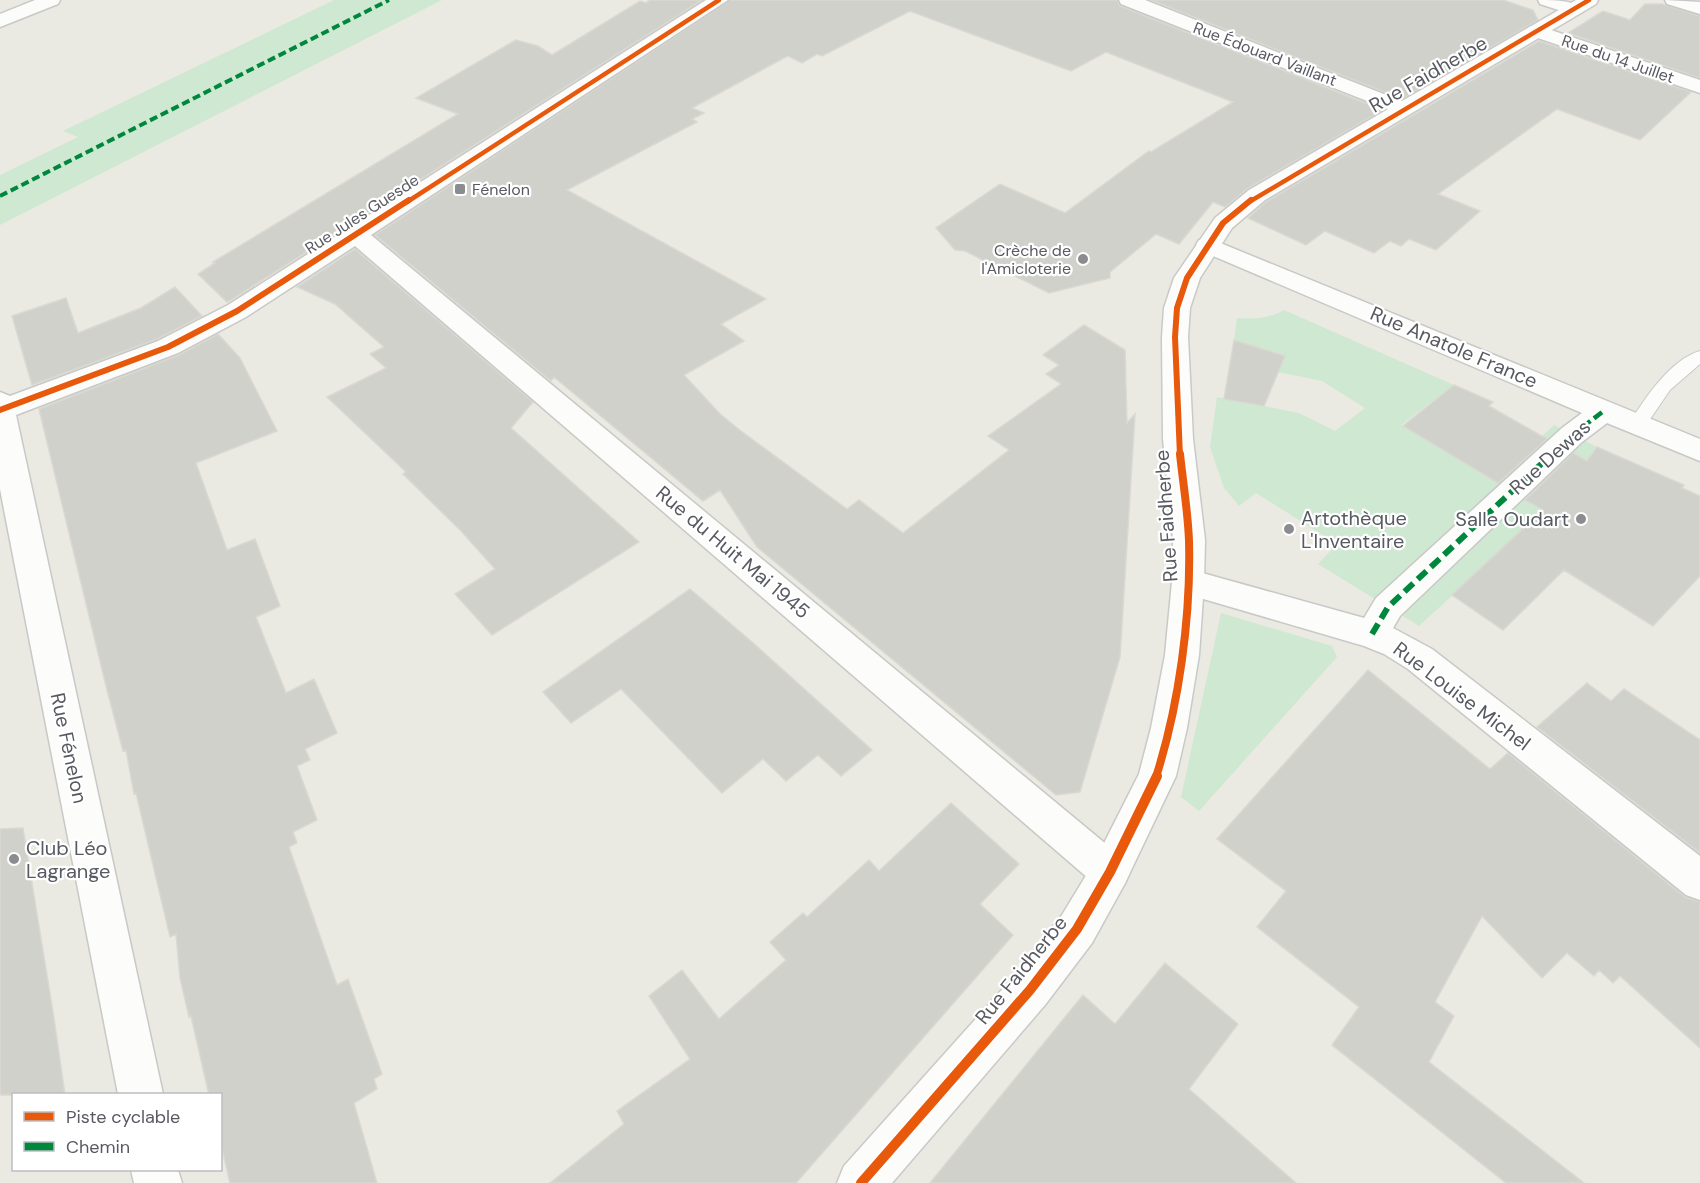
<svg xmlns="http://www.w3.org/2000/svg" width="1700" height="1183" viewBox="0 0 1700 1183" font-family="'DM Sans',sans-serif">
	<rect width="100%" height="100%" fill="#eaeae2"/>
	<path fill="#cfe8d1" d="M334 0H442L0 225V175L78 137 63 131Z
		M1284 310 1454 385 1401 425 1479 472 1513 463 1554 425 1597 447 1564 493 1419 626 1318 564 1337 544 1256 493 1239 506 1224 488 1210 447 1217 397 1299 413 1335 431 1365 408 1322 381 1278 372 1285 356 1234 340 1237 318C1254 319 1268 319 1284 310Z
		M1221 613 1332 646 1337 657 1199 811 1181 797Z"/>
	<path fill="#d1d1cc" stroke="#d9d8d2" stroke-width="1.5" d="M650 0H702L231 300 227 302 198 274 215 263 213 262 458 114 416 98 516 40 538 46 552 55 640 1 646 3Z
		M730 0H1117L1120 6 1383 110 1248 188 1225 207 1213 202 1179 244 1156 234 1110 272V278L1049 293 997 267 987 265 981 259 965 251 955 250 936 228 1000 184 1065 213 1149 151 1151 152 1233 102 1106 52 1071 71 910 11 822 56 817 54 802 63 788 56 782 59 692 108 704 113 692 119 697 122 693 124 567 190 766 299 721 324 744 341 684 375 720 414 741 431 847 509 859 500 903 533 1009 450 988 436 1061 384 1046 374 1059 365 1043 355 1084 325 1125 350 1127 423 1135 414 1120 657 1080 792 1056 795 757 547 720 490 703 501 554 377 551 381 375 235Z
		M1151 0H1503L1533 10 1538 20 1402 99Z
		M1645 4H1662L1700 16V78L1568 33 1603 11 1630 20Z
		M1539 41 1691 92 1640 140 1557 109 1438 194 1480 211 1436 250 1409 239 1401 246 1390 241 1374 253 1325 231 1306 245 1248 218 1266 202Z
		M355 249 533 402 511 428 639 542 492 635 455 594 495 569 462 532 403 474 406 472 327 397 386 368 370 354 384 347 335 304 297 287Z
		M175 287 202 316 157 339 32 385 12 316 66 298 78 333 141 308Z
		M218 334 240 358 277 431 196 463 227 550 255 539 280 606 256 617 286 693 314 679 337 733 305 749 310 760 297 766 317 820 293 832 297 843 289 847 337 985 348 979 382 1074 374 1079 377 1089 354 1103 377 1183H230L221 1144 220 1095H209L191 1016 189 1017 180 978 176 934 170 937 136 793 134 794 126 750 123 751 106 686 39 409 179 355Z
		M1234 340 1285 356 1264 406 1224 399Z
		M1454 385 1493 402 1489 406 1547 439 1498 483 1403 426Z
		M1597 447 1684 485 1682 488 1700 496V576L1653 626 1564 570 1503 630 1452 595 1543 510 1525 500 1573 453 1587 461Z
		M690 589 752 642 872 750 841 776 818 755 786 781 763 759 722 793 621 689 571 723 543 692Z
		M1368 670 1490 769 1508 753 1685 897 1700 902V1048L1620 976 1613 983 1599 970 1594 976 1567 953 1542 978 1482 916 1435 1002 1454 1016 1429 1062 1584 1183H1506L1332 1045 1359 1007 1257 927 1286 891 1217 839Z
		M1587 683 1611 701 1624 689 1700 740V853L1537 727Z
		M951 803 1019 864 980 904 1013 935 796 1183H550L624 1124 617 1111 690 1059 649 996 682 970 719 1019 786 960 770 942 803 913 807 917 869 860 879 871Z
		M23 828 54 1018 65 1095H0V829Z
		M1165 963 1238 1024 1189 1089 1296 1183H930L1083 995 1115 1024Z"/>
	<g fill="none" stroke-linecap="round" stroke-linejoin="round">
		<g stroke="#c8c8c7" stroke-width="2">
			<path id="lane" d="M1700 351V364L1670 390 1644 428H1632L1629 424C1644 399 1671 359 1700 351Z"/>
		</g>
		<g stroke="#c8c8c7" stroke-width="3">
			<path id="street" d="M35 0H60L58 4 0 27V14Z
				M706 0H728L371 235 1124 859 1130 872 1124 885 1110 891 1096 885 355 246 246 317 178 353 16 415 163 1094H118L0 489V392L10 396 158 341 228 305Z
				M1119 0H1145L1409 104 1413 108 1409 112 1402 114 1395 112 1121 4Z
				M1538 0C1552 0 1574 0 1583 9L1581 13 1574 15 1540 4Z
				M1665 0 1700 2V14L1667 4Z
				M1536 25 1700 80V93L1529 35 1526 31 1529 27Z
				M1208 238 1700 439V461L1607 423 1582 442 1400 616 1393 628 1432 649 1700 856V900L1686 895 1408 669 1384 654 1364 646 1176 591 1172 582 1176 573 1188 569 1364 618 1376 598 1562 428 1582 413 1199 250 1196 245 1199 240Z
				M131 1170H178L182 1183H134Z"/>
		</g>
		<g stroke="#c9c9c8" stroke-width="3">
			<path id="secondary" d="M1576 0H1598L1596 4 1265 200 1232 228 1200 278 1190 308 1188 337 1193 439 1205 540 1204 582 1199 655 1187 728 1176 776 1124 885 1092 943 1045 1005 892 1183H837L844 1166 1015 975 1062 915 1096 859 1139 774 1151 728 1165 655 1172 582 1173 540 1163 439 1162 337 1164 308 1174 278 1215 218 1249 190Z"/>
		</g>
		<use href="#lane" fill="#fcfcfb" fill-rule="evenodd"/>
		<use href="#street" fill="#fcfcfb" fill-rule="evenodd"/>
		<use href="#secondary" fill="#fcfcfb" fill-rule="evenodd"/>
		<path stroke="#00873e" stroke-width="4" stroke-dasharray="8 4" stroke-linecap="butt" d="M0 196 389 0"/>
		<path stroke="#00873e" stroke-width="4.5" stroke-dasharray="10 4.5" stroke-linecap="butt" d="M1550 456 1572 435 1605 410"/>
		<path stroke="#00873e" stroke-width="6" stroke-dasharray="12 6" stroke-linecap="butt" d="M1372 634 1388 607 1552 454"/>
		<g stroke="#fff" stroke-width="7">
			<path id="cycleway-far3" d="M407 202 719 0
				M1249 202 1589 0"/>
		</g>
		<g stroke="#fff" stroke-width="9">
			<path id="cycleway-far2" d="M0 410 168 347 237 311 409 200
				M1180 456 1175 337 1177 308 1187 278 1223 223 1251 200"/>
		</g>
		<g stroke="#fff" stroke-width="11">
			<path id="cycleway-far1" d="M1156 777C1179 705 1191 617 1189 541 1188 512 1183 483 1180 454"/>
		</g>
		<g stroke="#fff" stroke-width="14">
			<path id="cycleway" d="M861 1183 1030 990 1077 929 1110 872 1157 776"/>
		</g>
		<use href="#cycleway-far3" stroke="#e8590c" stroke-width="4.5"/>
		<use href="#cycleway-far2" stroke="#e8590c" stroke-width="6"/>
		<use href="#cycleway-far1" stroke="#e8590c" stroke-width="8"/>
		<use href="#cycleway" stroke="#e8590c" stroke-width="10"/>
	</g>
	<g fill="#8b8c8f" stroke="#fff" stroke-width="2">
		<rect x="454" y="183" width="12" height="12" rx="3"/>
		<circle cx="1083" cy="259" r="6"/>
		<circle cx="1581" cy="519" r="6"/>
		<circle cx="1289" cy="529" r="6"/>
		<circle cx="14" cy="859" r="6"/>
	</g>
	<g text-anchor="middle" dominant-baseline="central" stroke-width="4.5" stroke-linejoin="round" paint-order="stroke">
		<g font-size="16" fill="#585a62" stroke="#fff">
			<text transform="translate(1265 54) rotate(21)">Rue Édouard Vaillant</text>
			<text transform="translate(1618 59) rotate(19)">Rue du 14 Juillet</text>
			<text transform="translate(362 214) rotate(-33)">Rue Jules Guesde</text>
		</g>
		<g font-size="16" fill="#585a62" stroke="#fff" text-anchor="start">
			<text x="472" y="189">Fénelon</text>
			<text x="1071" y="250" text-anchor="end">Crèche de<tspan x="1071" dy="18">l'Amicloterie</tspan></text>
		</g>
		<g font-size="20" fill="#585a62" stroke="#fff">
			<text transform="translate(1428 74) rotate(-30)">Rue Faidherbe</text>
			<text transform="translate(1454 347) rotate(23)">Rue Anatole France</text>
			<text transform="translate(1550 457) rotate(-42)">Rue Dewas</text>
			<text transform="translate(1166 516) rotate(-94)">Rue Faidherbe</text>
			<text transform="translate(733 552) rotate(40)">Rue du Huit Mai 1945</text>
			<text transform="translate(1462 696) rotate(37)">Rue Louise Michel</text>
			<text transform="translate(69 748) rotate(78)">Rue Fénelon</text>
			<text transform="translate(1021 970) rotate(-51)">Rue Faidherbe</text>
		</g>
		<g font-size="20" fill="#585a62" stroke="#fff" text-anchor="start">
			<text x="1301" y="518">Artothèque<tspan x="1301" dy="23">L'Inventaire</tspan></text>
			<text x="1569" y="519" text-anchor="end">Salle Oudart</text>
			<text x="26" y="848">Club Léo<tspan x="26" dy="23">Lagrange</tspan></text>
		</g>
	</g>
	<rect x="12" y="1093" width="210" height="78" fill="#ffffff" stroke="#bcbdc0" stroke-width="1.5"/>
	<rect x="24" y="1112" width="30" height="9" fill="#e8590c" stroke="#bcbdc0" stroke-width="1.5"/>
	<text x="66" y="1123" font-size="18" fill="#585a62">Piste cyclable</text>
	<rect x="24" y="1142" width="30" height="9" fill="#00873e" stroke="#bcbdc0" stroke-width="1.5"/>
	<text x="66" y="1153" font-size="18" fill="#585a62">Chemin</text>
</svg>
